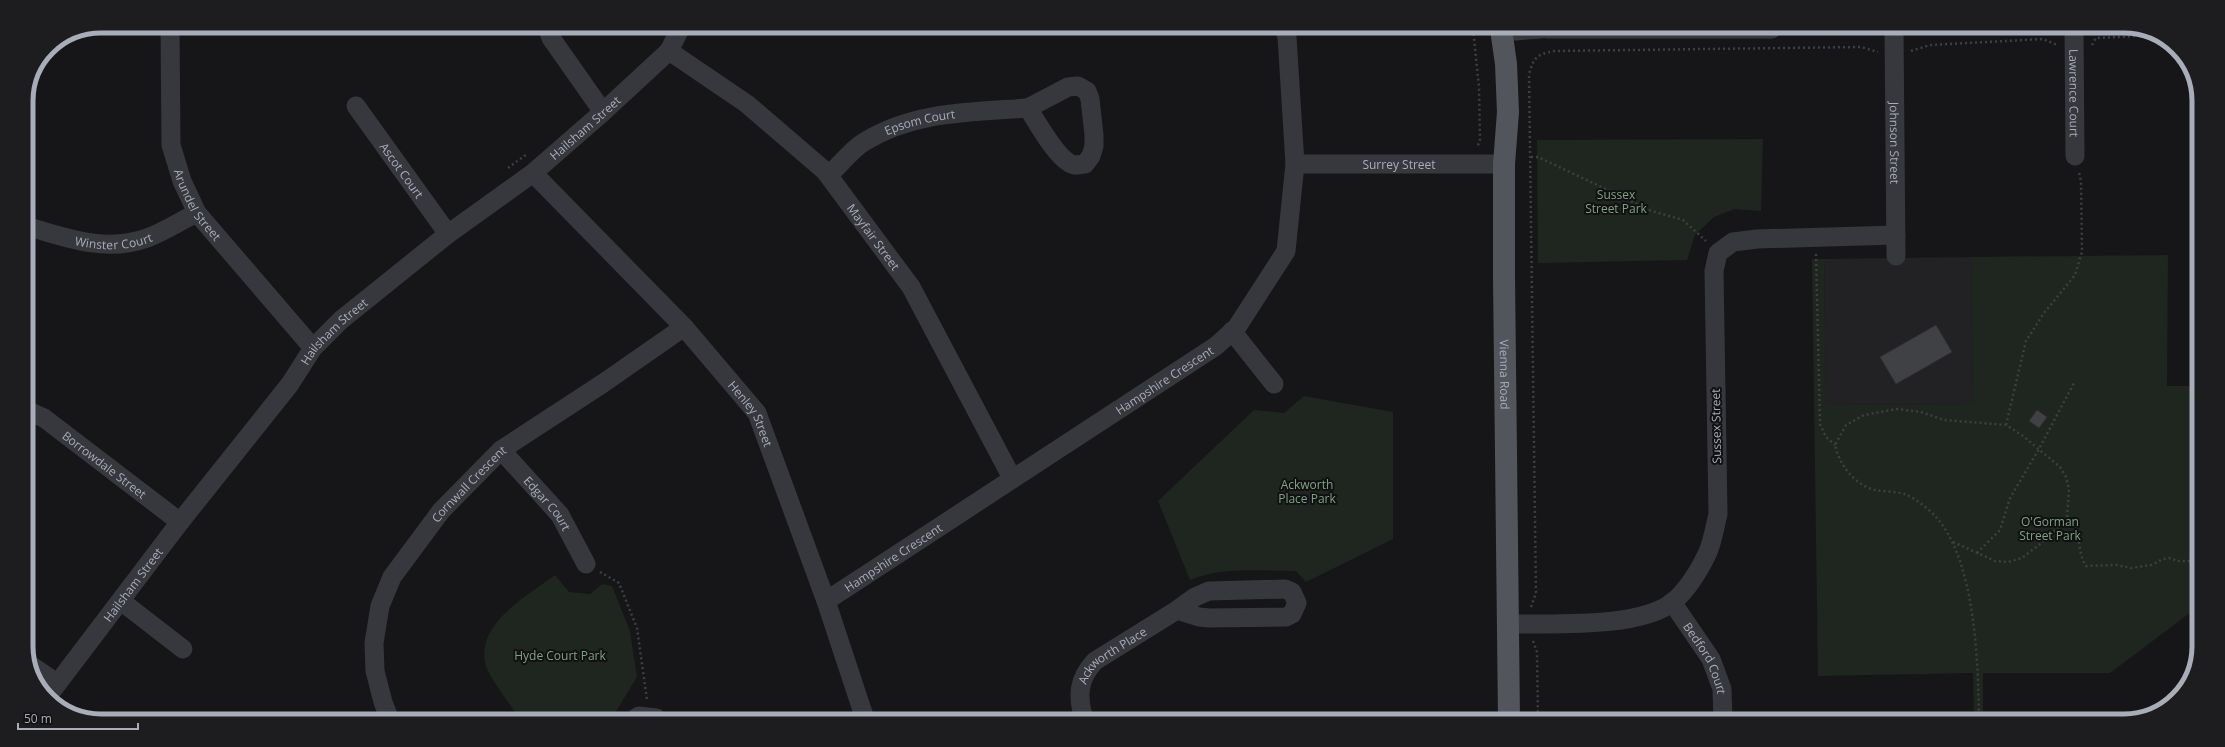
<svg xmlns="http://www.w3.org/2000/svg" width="2225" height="747" viewBox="0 0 2225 747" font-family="'Open Sans',sans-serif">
	<rect width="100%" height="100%" fill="#161618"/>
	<path fill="#222225" d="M1971 257 1973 404 1826 405 1824 259Z"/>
	<path fill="#1e261f" d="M1763 139 1761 211 1734 209 1714 217 1695 235 1687 260 1538 263 1537 140Z
		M2168 255 2167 386H2197L2195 609 2110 673H1983V721H1974L1973 673 1818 676 1812 259H1824L1826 405 1973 404 1971 257Z
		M1304 396 1393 412V539L1306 582 1296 571C1262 571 1222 566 1190 580L1158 501 1254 410 1284 413Z
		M555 575 569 592 590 594 602 584 612 586 630 631 637 677 612 718H519C511 705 490 679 486 666 474 624 527 596 555 575Z"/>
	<path fill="#404145" stroke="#303034" d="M1936 325 1952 352 1896 384 1880 357Z
		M2037 410 2047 417 2039 428 2029 421Z"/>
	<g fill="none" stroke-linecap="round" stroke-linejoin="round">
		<path stroke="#3d3f44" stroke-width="2.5" stroke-dasharray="2 3" stroke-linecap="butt" d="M1473 29 1479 87 1480 141 1477 147
			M2092 45 2096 38 2155 35
			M1911 51 1930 45 2043 39 2057 45
			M1531 157H1538L1652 211 1683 220 1706 241
			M508 168 527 154
			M1816 254 1820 424 1826 437 1835 445
			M2006 425 2026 341 2044 313 2075 275 2082 252 2081 181 2079 172
			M2067 517 2073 519C2081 534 2077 552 2086 566L2116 565 2131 568 2151 565 2163 559 2171 558 2177 561H2196
			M1953 542 1995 561 2008 562 2022 558 2049 537 2067 517 2069 489 2066 477 2060 467 2023 436 2006 425 1944 420 1921 412 1897 409 1864 415 1846 425 1835 445C1839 464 1854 485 1875 490 1885 492 1898 491 1907 495 1916 499 1930 510 1936 517 1976 562 1978 663 1979 721
			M1977 553 2000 530 2010 498 2039 449 2075 381
			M600 572 619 583 637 628 647 700
			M1531 607 1536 593 1529 74C1534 57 1536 55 1554 51L1861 47 1878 52
			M1533 641 1537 652 1538 720"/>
		<g stroke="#37383d" stroke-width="19">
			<path id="s1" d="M170 26 171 145 182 181 197 213 313 348"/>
			<path d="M547 27 551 38 603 112"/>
			<path d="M1547 29H1772"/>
			<path id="s2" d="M1894 29 1896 256"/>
			<path id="s3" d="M2074 30 2075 156"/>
			<path d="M1502 32 1540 29"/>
			<path id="s4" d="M669 51 747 104 825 171 911 287 1012 478"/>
			<path d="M1078 86 1087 91 1090 99 1094 135V146L1091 156 1085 164C1082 164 1078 165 1075 165 1059 163 1037 122 1028 108L1068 87Z"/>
			<path id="s5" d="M356 106 448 234"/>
			<path id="s6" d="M1295 164H1504"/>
			<path id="s7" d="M533 173 684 327 757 413 826 601 865 719"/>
			<path id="s8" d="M829 175C840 165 851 150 864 142 914 111 972 112 1028 108"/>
			<path id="s9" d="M26 226C66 238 106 253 147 238 164 232 180 221 197 213"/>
			<path d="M1232 331 1274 384"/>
			<path id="s10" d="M26 410 44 418 180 522"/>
			<path id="s11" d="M501 450 560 515 586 564"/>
			<path d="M1285 589 1292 592 1297 603 1292 614 1286 617 1209 618 1199 617 1177 610 1195 597 1209 591Z"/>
			<path d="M121 601 183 649"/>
			<path id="s12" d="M826 601 1216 346 1237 327 1286 251 1295 164 1287 37 1284 28"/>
			<path id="s13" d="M1672 602 1711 659 1722 689 1723 720"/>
			<path d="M1509 624C1552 623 1638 629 1673 602 1687 590 1700 569 1708 552 1713 540 1715 526 1718 514L1714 271 1718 253 1733 242 1757 239 1896 235"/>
			<path d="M32 666 57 683"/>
			<path id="s14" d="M48 696 180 522 290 384 313 348 341 320 448 234 533 173 603 112 669 51 681 27"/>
			<path id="s15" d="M389 718 383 702 375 671 374 643 380 606 392 577 441 511 501 450 602 384 684 327"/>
			<path d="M636 718 639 716 656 718"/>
			<path id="s16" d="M1084 719C1077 696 1078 679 1095 661L1177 610"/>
		</g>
		<path stroke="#53555c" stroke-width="22" id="s17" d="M1501 29 1506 64 1508 112 1504 164V277L1509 720"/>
	</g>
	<g text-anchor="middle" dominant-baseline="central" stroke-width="4" stroke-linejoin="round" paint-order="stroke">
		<g font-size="12" fill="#a8adb8" stroke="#111113">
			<text stroke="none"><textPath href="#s3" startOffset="63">Lawrence Court</textPath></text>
			<text stroke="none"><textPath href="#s8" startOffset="108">Epsom Court</textPath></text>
			<text stroke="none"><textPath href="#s14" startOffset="788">Hailsham Street</textPath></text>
			<text stroke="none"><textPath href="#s2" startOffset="114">Johnson Street</textPath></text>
			<text stroke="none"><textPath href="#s6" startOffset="104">Surrey Street</textPath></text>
			<text stroke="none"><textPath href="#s5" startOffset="79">Ascot Court</textPath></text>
			<text stroke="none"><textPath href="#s1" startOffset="185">Arundel Street</textPath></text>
			<text stroke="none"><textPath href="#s9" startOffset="90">Winster Court</textPath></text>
			<text stroke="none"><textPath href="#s4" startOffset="279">Mayfair Street</textPath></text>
			<text stroke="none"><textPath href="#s14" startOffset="464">Hailsham Street</textPath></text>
			<text stroke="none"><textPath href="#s17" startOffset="346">Vienna Road</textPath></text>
			<text stroke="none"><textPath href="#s12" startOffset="404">Hampshire Crescent</textPath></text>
			<text stroke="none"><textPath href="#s7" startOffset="326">Henley Street</textPath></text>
			<text transform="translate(1716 426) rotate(-91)">Sussex Street</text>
			<text stroke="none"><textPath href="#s10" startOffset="96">Borrowdale Street</textPath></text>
			<text stroke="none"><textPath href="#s15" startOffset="267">Cornwall Crescent</textPath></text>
			<text stroke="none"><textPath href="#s11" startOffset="71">Edgar Court</textPath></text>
			<text stroke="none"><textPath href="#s12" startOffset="80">Hampshire Crescent</textPath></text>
			<text stroke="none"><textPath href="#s14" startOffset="140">Hailsham Street</textPath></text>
			<text stroke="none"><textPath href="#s16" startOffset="79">Ackworth Place</textPath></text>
			<text stroke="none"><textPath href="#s13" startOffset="66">Bedford Court</textPath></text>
		</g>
		<g font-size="12" fill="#7fa381" stroke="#111113">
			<text x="1616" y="194">Sussex<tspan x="1616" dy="14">Street Park</tspan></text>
			<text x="1307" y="484">Ackworth<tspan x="1307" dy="14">Place Park</tspan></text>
			<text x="2050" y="521">O'Gorman<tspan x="2050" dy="14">Street Park</tspan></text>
			<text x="560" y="655">Hyde Court Park</text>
		</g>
	</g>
	<path d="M0 0H2225V747H0ZM101 33H2124A68 68 0 0 1 2192 101V646A68 68 0 0 1 2124 714H101A68 68 0 0 1 33 646V101A68 68 0 0 1 101 33Z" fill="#1d1d20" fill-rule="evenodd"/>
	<path fill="none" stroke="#a8adb8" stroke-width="5" d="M101 33H2124A68 68 0 0 1 2192 101V646A68 68 0 0 1 2124 714H101A68 68 0 0 1 33 646V101A68 68 0 0 1 101 33Z"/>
	<path d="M18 723v6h120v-6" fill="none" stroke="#a8adb8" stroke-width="2"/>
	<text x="24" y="723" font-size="12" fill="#a8adb8" stroke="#111113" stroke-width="3" paint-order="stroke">50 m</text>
</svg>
